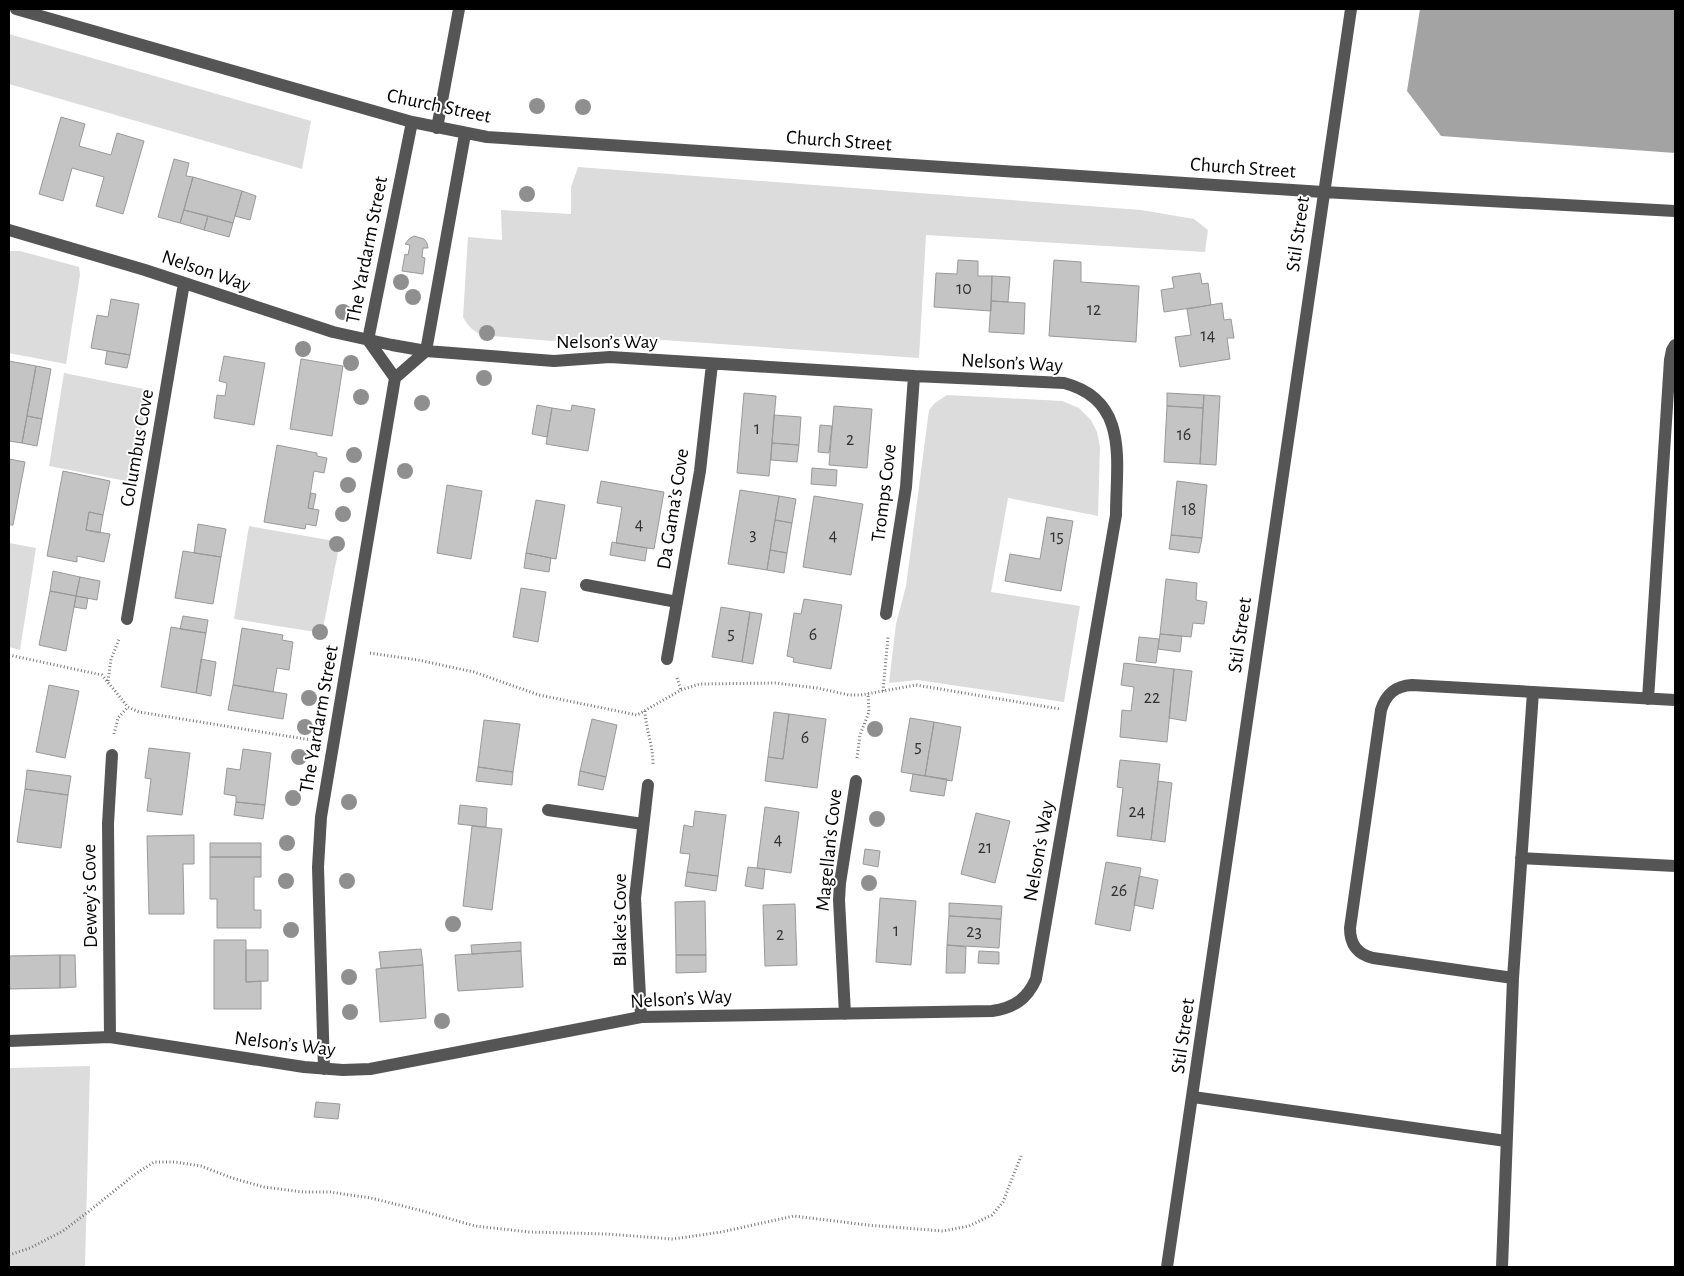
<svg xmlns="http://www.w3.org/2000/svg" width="1684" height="1276" viewBox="0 0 1684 1276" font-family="'Alegreya Sans',sans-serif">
	<rect width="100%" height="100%" fill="#fff"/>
	<path fill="#dcdcdc" d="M9 34 311 121 302 169 9 84Z
		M578 167 1141 210 1194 219 1208 230 1205 252 926 235 919 358 620 337 552 341 482 335C473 331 468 326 463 317L468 237 502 240 501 210 571 214V187Z
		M9 251H20L79 267 80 275 66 364 9 353Z
		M64 373 149 390 131 482 49 466Z
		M947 395 1062 401 1079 408 1091 420 1097 432 1100 447 1098 516 1008 498 991 592 1080 606 1064 702 918 680 889 683 896 624 906 586 929 410 935 403Z
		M249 526 340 542 322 633 234 619Z
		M9 543 36 548 20 650 9 647Z
		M90 1066 85 1267H9V1068Z"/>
	<path fill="#a3a3a3" d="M1420 9H1675V153L1441 136 1407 91Z"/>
	<path fill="#c4c4c4" stroke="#999" d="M61 117 85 124 79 146 111 155 117 133 144 141 123 214 96 206 104 177 72 168 63 201 39 194Z
		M174 159 189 163 186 176 193 177 180 223 158 217Z
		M193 177 242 191 233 223 184 210Z
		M242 191 256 196 250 220 235 216Z
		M184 210 208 216 204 230 180 223Z
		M208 216 233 223 229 237 204 230Z
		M414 236 424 239 427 243 428 248H423L422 257 425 258 423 274 402 271 405 254 408 255 410 245 405 244 409 239Z
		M958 260 978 261V276H992L991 311 934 307 936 273 957 274Z
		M1054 260 1081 262V282L1139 286 1136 342 1049 336Z
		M1200 273 1202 284 1208 283 1211 305 1164 312 1161 290 1174 288 1172 277Z
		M992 276 1010 277 1008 302 991 301Z
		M111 299 139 304 130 355 91 348 97 315 108 317Z
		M991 301 1025 303 1024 334 989 332Z
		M1222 303 1224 320 1231 319 1234 338H1227L1230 359 1180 367 1175 337 1191 335 1187 309Z
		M107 351 130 355 127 368 105 364Z
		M224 356 265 363 254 425 214 418 217 395 225 396 227 383 219 381Z
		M301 359 343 366 332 436 290 429Z
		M9 361 36 366 22 443 9 441Z
		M36 366 51 369 42 419 27 416Z
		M744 393 776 396 769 476 737 473Z
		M1167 393 1204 395 1203 408 1167 406Z
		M1204 395 1220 396 1216 465 1200 464Z
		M537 405 552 408 547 437 532 434Z
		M572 405 595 409 588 451 546 444 552 408 571 411Z
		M834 406 872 409 867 468 829 465Z
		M1167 406 1203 408 1200 464 1164 462Z
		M774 415 801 417 799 445 772 443Z
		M27 416 42 419 37 446 22 443Z
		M820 425 832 426 829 453 818 452Z
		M772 443 799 445 797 462 771 460Z
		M277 445 317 453V456L327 458 324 473 314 471 308 508 319 510 316 526 306 524 305 529 264 522Z
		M9 459 25 462 13 525H9Z
		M812 468 837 470 836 486 811 484Z
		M63 471 110 481 103 515 89 512 86 530 110 534 104 562 77 556V562L47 556Z
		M601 481 664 492 654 549 616 543 622 507 597 503Z
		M1177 481 1207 485 1202 538 1171 535Z
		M447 485 482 491 471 559 437 553Z
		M740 490 779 496 767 570 728 564Z
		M311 493 316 494 313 509 308 508Z
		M779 496 796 499 792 523 775 520Z
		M814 496 863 504 851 575 803 567Z
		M536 500 565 505 556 559 526 553Z
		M89 512 103 515 100 533 86 530Z
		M1047 517 1073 521 1061 591 1005 581 1010 554 1040 559Z
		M775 520 792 523 787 553 770 550Z
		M198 524 226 529 221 557 194 553Z
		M1171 535 1202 538 1199 553 1169 549Z
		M612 542 647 548 645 561 610 555Z
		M770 550 787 553 784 573 767 570Z
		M183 551 221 557 213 604 175 598Z
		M526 553 551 558 549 572 524 568Z
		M53 571 80 577 76 596 50 591Z
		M80 577 100 581 97 600 76 596Z
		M1166 579 1197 583 1196 600 1207 602 1204 624 1193 623 1191 637 1160 634Z
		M521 588 546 592 538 642 513 637Z
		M50 591 76 596 66 651 39 645Z
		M76 596 88 598 86 609 74 607Z
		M804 599 842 605 831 669 793 662 794 658 787 656 794 613 801 614Z
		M721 607 750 612 742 662 712 657Z
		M750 612 762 614 753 664 742 662Z
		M183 616 208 620 206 633 180 629Z
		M171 627 206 633 196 693 161 687Z
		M242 628 283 635 282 640 293 642 289 670 277 668 273 692 233 685Z
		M1160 634 1182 636 1180 652 1158 649Z
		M1139 637 1159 639 1156 663 1136 661Z
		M201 659 216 662 211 696 196 693Z
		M1124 663 1174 669 1167 742 1120 737 1122 710 1131 711 1134 687 1121 685Z
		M1174 669 1192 671 1186 721 1169 718Z
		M49 685 79 691 65 758 36 752Z
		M233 685 287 694 283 719 228 710Z
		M774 712 789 714 783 759 768 757Z
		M789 714 826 719 817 788 765 781 768 757 783 759Z
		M910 718 934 722 925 776 901 772Z
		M592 719 617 725 606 777 580 771Z
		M484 720 520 724 513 772 478 767Z
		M934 722 961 727 952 781 925 776Z
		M149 748 190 753 182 815 147 811 151 779 145 778Z
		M243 749 271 753 265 805 236 802V796L224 794 227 768 240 770Z
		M1120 760 1160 764 1151 840 1117 836 1123 788 1117 787Z
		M478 767 513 772 512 785 476 781Z
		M27 770 71 776 68 795 25 789Z
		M580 771 606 777 603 790 578 785Z
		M913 774 947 779 944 796 910 791Z
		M1158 781 1172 783 1165 842 1151 840Z
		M25 789 68 795 61 848 17 842Z
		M236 802 265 805 263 819 234 815Z
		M460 805 487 808 486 827 458 824Z
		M765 807 799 812 791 873 757 868Z
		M695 811 726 815 718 876 687 872 690 854 680 853 684 825 693 827Z
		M976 813 1010 821 995 883 961 874Z
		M472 826 502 829 492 910 463 906Z
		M194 835V864H183L184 914H149L147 836Z
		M210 843H261V857H210Z
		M865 849 880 851 878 867 863 864Z
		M210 857H261V877H254V910H261V928H217V899H210Z
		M1106 862 1141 868 1130 931 1095 924Z
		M748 867 765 869 763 889 745 886Z
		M687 872 718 876 716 891 685 886Z
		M1139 876 1158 880 1153 909 1134 905Z
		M880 898 916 901 911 965 876 962Z
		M705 901 706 955H676L675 902Z
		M949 903 1002 906 1001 919 949 916Z
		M795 904 797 965 765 966 763 905Z
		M949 916 1001 919 999 948 947 945Z
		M214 940H246V982L261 981V1009H214Z
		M521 942V951L472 954 471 945Z
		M947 945 966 947 965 973H946Z
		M421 949 423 965 381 968 379 952Z
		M246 950H268V981L246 982Z
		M521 951 523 987 458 991 455 955Z
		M979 951 999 952V964L978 963Z
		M60 955V988L9 989V956Z
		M60 955H75L76 987 60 988Z
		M676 955H706V972L676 973Z
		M423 965 426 1018 380 1022 376 969Z
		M316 1102 340 1104 338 1119 314 1117Z"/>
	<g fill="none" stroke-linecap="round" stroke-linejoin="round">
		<path stroke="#777" stroke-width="3" stroke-dasharray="1 2.5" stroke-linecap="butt" d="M370 653 418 660 474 672 539 695 637 715 681 690 700 684 775 683 817 688 849 695H861L916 685 1060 709
			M9 655 102 675 128 707 139 712 311 740
			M677 678 681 690
			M108 681 111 659 119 639
			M883 691 888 637
			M645 711C646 730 653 745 653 764
			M114 734 118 718 128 707
			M857 758 860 735 869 712 868 693
			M9 1255 30 1248 63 1231 93 1208 134 1175 154 1162H175L201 1166 232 1178 264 1187 303 1192H330L371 1198 419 1210 475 1226 529 1232 606 1234 673 1239 721 1232 794 1216 867 1225 943 1231 969 1226 992 1215 1003 1202 1021 1156"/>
		<path stroke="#555" stroke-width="12" d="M16 9 412 122 487 137 1323 192 1675 211
			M437 128 459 9
			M9 230 145 270 333 332 392 345 426 351 554 361 610 357 914 376 1064 383C1130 400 1116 462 1116 515L1036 979C1027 999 1014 1008 992 1011L641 1017 370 1069 343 1070 304 1067 110 1037 9 1041
			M395 378 368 340 412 122
			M586 585 677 602
			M886 614 906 487 914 376
			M127 619 184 283
			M667 659 700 471 712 364
			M1648 699 1670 360 1672 350 1675 345
			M548 810 643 824
			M1521 858 1675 866
			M1513 978 1373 958C1357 954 1350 944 1350 928L1381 710C1386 694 1395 686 1412 685L1675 700
			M845 1014 839 900 840 883 856 781
			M641 1017 635 898 648 785
			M110 1037 108 824 112 755
			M324 1069 318 867 321 817 395 378 426 351 465 134
			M1193 1097 1506 1141
			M1167 1267C1231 848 1286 428 1351 9
			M1502 1267 1513 978 1533 692"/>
	</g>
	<g fill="#8f8f8f">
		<circle cx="537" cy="106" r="8"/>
		<circle cx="583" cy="107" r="8"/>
		<circle cx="527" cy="194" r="8"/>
		<circle cx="401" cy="282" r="8"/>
		<circle cx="413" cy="297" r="8"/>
		<circle cx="343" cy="312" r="8"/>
		<circle cx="487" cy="333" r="8"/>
		<circle cx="303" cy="349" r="8"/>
		<circle cx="351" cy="363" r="8"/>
		<circle cx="484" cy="378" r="8"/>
		<circle cx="361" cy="397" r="8"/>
		<circle cx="422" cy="403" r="8"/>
		<circle cx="354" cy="455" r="8"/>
		<circle cx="405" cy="471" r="8"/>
		<circle cx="348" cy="485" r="8"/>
		<circle cx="343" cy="514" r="8"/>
		<circle cx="337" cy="544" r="8"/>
		<circle cx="320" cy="632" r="8"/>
		<circle cx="309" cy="698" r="8"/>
		<circle cx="305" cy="727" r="8"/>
		<circle cx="875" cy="729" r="8"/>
		<circle cx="299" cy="757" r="8"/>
		<circle cx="293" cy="798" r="8"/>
		<circle cx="349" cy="802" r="8"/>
		<circle cx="877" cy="819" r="8"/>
		<circle cx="287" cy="843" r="8"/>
		<circle cx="286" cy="881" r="8"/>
		<circle cx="347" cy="881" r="8"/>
		<circle cx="869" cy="883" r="8"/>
		<circle cx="453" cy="924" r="8"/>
		<circle cx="291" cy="930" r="8"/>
		<circle cx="349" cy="977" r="8"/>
		<circle cx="350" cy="1012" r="8"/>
		<circle cx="442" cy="1021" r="8"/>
	</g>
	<g text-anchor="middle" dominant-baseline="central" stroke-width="4" stroke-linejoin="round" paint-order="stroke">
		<g font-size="18" fill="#313131">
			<text x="964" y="289">10</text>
			<text x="1094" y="310">12</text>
			<text x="1208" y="336">14</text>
			<text x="757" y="429">1</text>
			<text x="1184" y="435">16</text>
			<text x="850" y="440">2</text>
			<text x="1189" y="510">18</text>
			<text x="639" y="525">4</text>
			<text x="753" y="535">3</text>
			<text x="833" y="536">4</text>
			<text x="1057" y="537">15</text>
			<text x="731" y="634">5</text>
			<text x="813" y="635">6</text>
			<text x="1152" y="698">22</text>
			<text x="805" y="738">6</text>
			<text x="918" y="747">5</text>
			<text x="1137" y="812">24</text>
			<text x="778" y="840">4</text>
			<text x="985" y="848">21</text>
			<text x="1119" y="891">26</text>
			<text x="896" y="931">1</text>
			<text x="974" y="932">23</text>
			<text x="780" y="935">2</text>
		</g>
		<g font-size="20" fill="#000" stroke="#fff">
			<text transform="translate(439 106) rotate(12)">Church Street</text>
			<text transform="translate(839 141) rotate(4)">Church Street</text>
			<text transform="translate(1243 168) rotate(4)">Church Street</text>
			<text transform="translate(1298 234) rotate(-82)">Stil Street</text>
			<text transform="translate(367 250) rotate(-79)">The Yardarm Street</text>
			<text transform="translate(206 271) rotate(19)">Nelson Way</text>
			<text x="607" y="342">Nelson’s Way</text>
			<text transform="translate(1012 363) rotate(3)">Nelson’s Way</text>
			<text transform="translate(137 448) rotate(-80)">Columbus Cove</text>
			<text transform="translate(884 493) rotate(-83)">Tromps Cove</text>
			<text transform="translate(673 509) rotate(-81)">Da Gama’s Cove</text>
			<text transform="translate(1240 635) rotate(-82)">Stil Street</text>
			<text transform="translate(319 719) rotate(-80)">The Yardarm Street</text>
			<text transform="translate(829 850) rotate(-84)">Magellan’s Cove</text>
			<text transform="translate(1039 851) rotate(-80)">Nelson’s Way</text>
			<text transform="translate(90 896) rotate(-91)">Dewey’s Cove</text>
			<text transform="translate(620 920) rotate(-90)">Blake’s Cove</text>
			<text transform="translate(681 999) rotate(-3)">Nelson’s Way</text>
			<text transform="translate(1183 1036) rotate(-82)">Stil Street</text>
			<text transform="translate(285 1044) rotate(7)">Nelson’s Way</text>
		</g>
	</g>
	<rect width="1684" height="1276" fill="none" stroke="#000000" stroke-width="20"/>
</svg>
